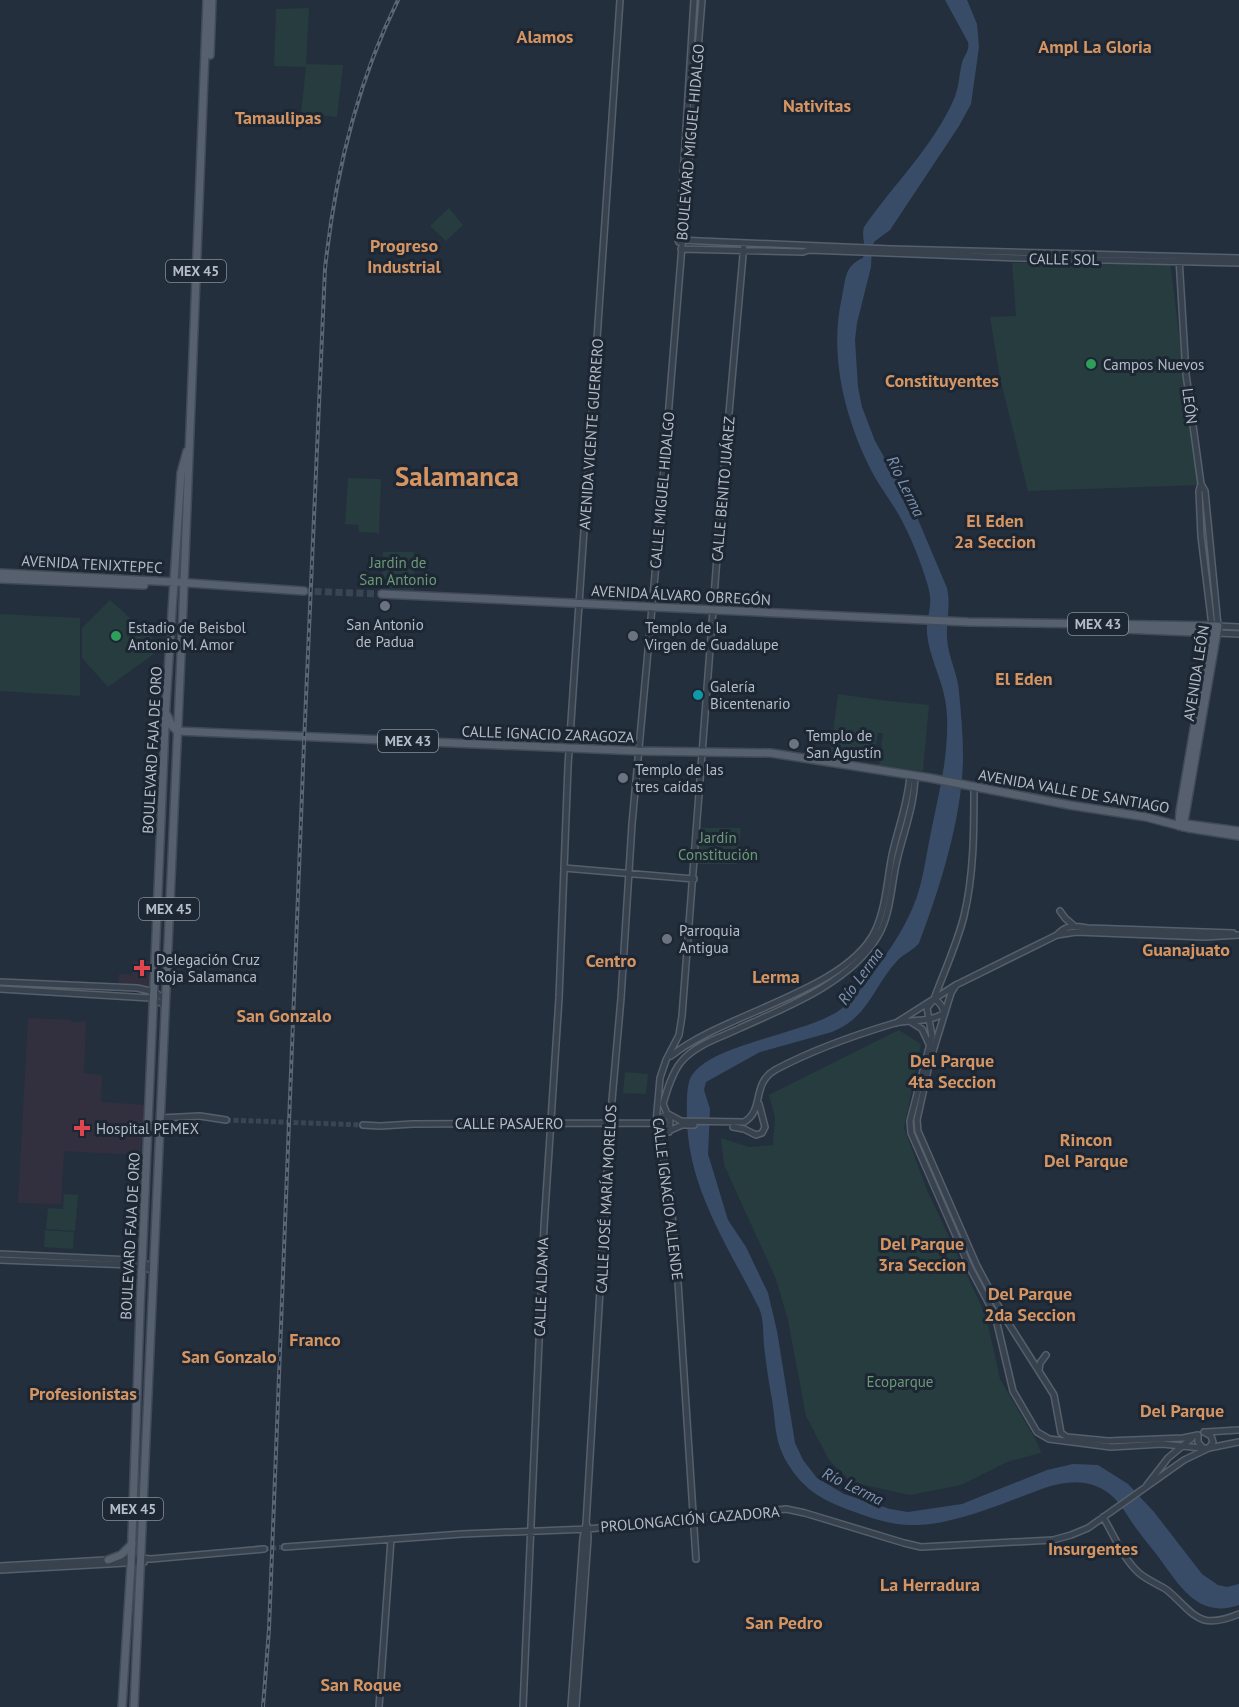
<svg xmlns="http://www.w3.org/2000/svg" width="1239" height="1707" viewBox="0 0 1239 1707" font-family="'PT Sans',sans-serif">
	<rect width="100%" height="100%" fill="#242f3e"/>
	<path fill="#32303f" d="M133 961 152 963 150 986 118 983 119 974 132 975Z
		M28 1018 71 1020V1023L86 1021 84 1073 102 1075 101 1102 145 1105 140 1155 64 1151 61 1204 18 1203Z"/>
	<path fill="#263c3f" d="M309 8 306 64 343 65 337 117 301 113 306 67 274 66 276 9Z
		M449 208 463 225 446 241 430 226Z
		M1170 262 1198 485 1028 491 1000 378 990 317 1016 316 1012 263Z
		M348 478 381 479 379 533 359 532 358 525 345 524Z
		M383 552H414V590L382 588Z
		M110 600 160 645 158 651 108 687 82 658V628Z
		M0 614 80 618V696L0 691Z
		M838 694 888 701 929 705 923 771 879 766 883 733H878L873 761 830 756Z
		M699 828H741L737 864H697Z
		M899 1030 921 1044 904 1128 927 1190 986 1316 1000 1379 1038 1444 1041 1453 1007 1462 961 1485 910 1495 851 1482 829 1460 806 1416 788 1320 776 1279 724 1165 721 1138 749 1147 773 1145 775 1118 769 1095Z
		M625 1072 648 1074 646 1094 623 1093Z
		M64 1194 78 1195 75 1231 46 1229 48 1208 63 1209Z
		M45 1230 74 1232 73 1249 44 1247Z"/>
	<path fill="#394c67" d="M945 0H967L977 24 979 47 971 104 959 126 890 230 875 241 872 246 871 267 857 323 855 340 858 387 862 407 875 441 914 510 947 588C951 606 946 621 947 638 948 657 958 674 959 692 961 713 963 735 963 756 963 815 940 888 919 943 913 951 904 953 897 961 873 987 869 1017 832 1032L760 1052 706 1082 704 1090 710 1109 708 1154 728 1220 746 1247 768 1293 777 1331 795 1443 803 1460 817 1478 844 1494 890 1509 908 1512 962 1504 1047 1470 1073 1464 1098 1465 1128 1484 1154 1512 1202 1574 1218 1585 1227 1587 1239 1584V1605C1197 1620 1178 1583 1157 1555 1149 1545 1141 1535 1133 1524 1122 1507 1114 1492 1093 1485 1065 1476 1036 1492 1010 1501 980 1512 948 1524 917 1525 894 1526 873 1519 852 1511 821 1500 801 1488 785 1459 773 1435 776 1418 771 1394 768 1378 766 1362 764 1346 763 1334 764 1319 759 1308 729 1248 689 1190 687 1121 687 1109 686 1094 689 1082 699 1044 808 1035 841 1009 854 999 864 985 873 973 888 952 903 931 913 907 922 886 925 863 929 842 934 816 940 791 944 766 947 744 949 720 945 699 941 677 929 656 927 633 926 615 934 607 928 586 921 562 911 537 899 515 889 498 877 483 869 466 844 415 829 353 842 297 846 279 844 266 863 258 867 248 861 237 864 227 893 185 933 147 954 99 959 87 959 75 962 63 964 55 970 51 968 42Z"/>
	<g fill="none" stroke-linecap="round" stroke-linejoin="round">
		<path stroke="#3a4453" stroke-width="5" stroke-dasharray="5 2.5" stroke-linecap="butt" d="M226 1120 363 1125
			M264 1549 285 1547"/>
		<path stroke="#3a4453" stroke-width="7" stroke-dasharray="7 3.5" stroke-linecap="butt" d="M304 591 382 594"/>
		<g stroke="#565f6c" stroke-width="8">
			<path id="minor" d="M678 240 891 249 1239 258
				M679 242 694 0
				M681 249 803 252 809 250 1020 258 1239 263
				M1179 258 1186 374 1201 484 1199 491 1201 536 1212 626
				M1201 484 1205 491 1218 626 1239 627
				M1217 633 1239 634
				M974 787C974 830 974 874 964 916 957 944 944 972 934 999L927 1008 932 1036 910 1121 911 1133 970 1268 995 1315 1013 1391 1037 1432 1049 1439 1111 1447 1162 1444 1202 1448H1209L1213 1442 1211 1436 1204 1432
				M564 868 694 879
				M1060 911 1065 918 1073 925
				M1057 935C1067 924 1075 926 1088 928L1233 933
				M0 982 137 988 155 992 165 1000
				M956 985 951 993 930 1061 917 1120 918 1131 977 1266 1002 1313 1054 1395 1061 1433 1067 1437 1108 1441 1183 1438 1198 1435V1442L1203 1448
				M0 989 150 998 165 1005
				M911 1022 922 1029 929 1044
				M896 1023 956 985 1057 935 1076 932 1205 937 1239 935
				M671 1056C724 1013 846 991 875 931 886 908 887 880 892 855 898 828 908 804 910 775
				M160 1118 200 1116 226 1120
				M656 1123 661 1117 668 1114 681 1121 744 1122C765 1110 751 1084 775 1070 812 1050 855 1035 895 1023 911 1019 930 1023 944 1013 943 1007 940 1002 934 999
				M363 1125 380 1126 413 1124 656 1123
				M657 1125 661 1130 666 1132 682 1125H694
				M733 1127 744 1129 756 1135 762 1133 765 1127 759 1104
				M669 1132 670 1121 663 1104C667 1090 672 1073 681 1062 696 1044 720 1038 740 1028 787 1007 851 982 878 936 891 914 891 885 897 860 904 831 914 807 915 776
				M0 1254 132 1260 153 1266
				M0 1260 132 1265 153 1270
				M1039 1370 1040 1363 1046 1355
				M1206 1432 1239 1430
				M1147 1485 1168 1458 1192 1438
				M1103 1517C1114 1535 1123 1559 1139 1573 1147 1580 1158 1584 1167 1590 1195 1614 1198 1631 1239 1614
				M285 1547 462 1534 588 1529 786 1509 805 1513 904 1543 921 1547 1053 1540 1071 1535 1088 1528 1184 1460 1209 1448 1239 1442
				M696 1559 678 1282 670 1191 656 1123 660 1078 666 1060 679 1035 682 1016 722 492 744 244
				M0 1566 140 1558 151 1559 264 1549
				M0 1570 144 1562
				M379 1707 391 1539
				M523 1707 544 1227 559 998 568 766 620 0
				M571 1707 583 1538 586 1524 610 1123 621 998 632 824 657 553 702 0
				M576 1707 588 1538 587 1525"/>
		</g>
		<g stroke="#414a57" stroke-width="10">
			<path id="major" d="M210 55 212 0
				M0 573 175 582 304 591
				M0 579 144 585
				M382 594 968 622 1218 626 1183 827
				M1121 629 1217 633
				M167 715 172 726 177 731 639 751 771 753 930 778 1069 805 1146 817 1188 828 1239 836
				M1179 823 1239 831
				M1179 826 1180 811 1211 630
				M108 1560 121 1555 132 1544
				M122 1707 131 1564 140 1310 166 704 181 473 187 451
				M134 1707 182 633 207 0"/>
		</g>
		<use href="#minor" stroke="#38414e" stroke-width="5"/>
		<use href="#major" stroke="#56606e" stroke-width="7"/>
		<g stroke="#5a6575" stroke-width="4">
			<path id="rail" d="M263 1707 269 1629 304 743 325 269C335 174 356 85 398 0"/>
		</g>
		<use href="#rail" stroke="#1d2633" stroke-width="1.5" stroke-dasharray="4.5" stroke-linecap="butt"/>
	</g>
	<g fill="#2e9e5b" stroke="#1d2633" stroke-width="2">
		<circle cx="1091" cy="364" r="6"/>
		<circle cx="116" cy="636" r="6"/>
	</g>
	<g fill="#6b7280" stroke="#1d2633" stroke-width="2">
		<circle cx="385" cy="606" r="6"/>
		<circle cx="633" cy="636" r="6"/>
		<circle cx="794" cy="744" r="6"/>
		<circle cx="623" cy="778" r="6"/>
		<circle cx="667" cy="939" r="6"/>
	</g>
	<circle fill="#0f9aa8" stroke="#1d2633" stroke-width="2" cx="698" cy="695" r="6"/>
	<g fill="#e0444e" stroke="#1d2633" stroke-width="2">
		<path d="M139 959h6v6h6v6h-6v6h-6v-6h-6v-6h6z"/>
		<path d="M79 1119h6v6h6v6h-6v6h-6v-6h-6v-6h6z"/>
	</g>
	<g text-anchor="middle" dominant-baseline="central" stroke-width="6" stroke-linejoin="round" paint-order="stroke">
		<g fill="#1d2633" stroke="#878f9c" stroke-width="1.5">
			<rect x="166" y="260" width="60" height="22" rx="4.5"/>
			<rect x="1068" y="613" width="60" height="22" rx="4.5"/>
			<rect x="378" y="730" width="60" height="22" rx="4.5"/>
			<rect x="139" y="898" width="60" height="22" rx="4.5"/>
			<rect x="103" y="1498" width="60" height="22" rx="4.5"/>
		</g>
		<g font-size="14" font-weight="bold" fill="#b4bcc9">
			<text x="196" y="271">MEX 45</text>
			<text x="1098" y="624">MEX 43</text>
			<text x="408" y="741">MEX 43</text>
			<text x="169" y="909">MEX 45</text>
			<text x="133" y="1509">MEX 45</text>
		</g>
		<g font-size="15" fill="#b4bcc9" stroke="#1d2633">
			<text transform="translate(690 142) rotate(-85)">BOULEVARD MIGUEL HIDALGO</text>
			<text transform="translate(1064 259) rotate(1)">CALLE SOL</text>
			<text transform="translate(1190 406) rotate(83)">LEÓN</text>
			<text transform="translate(591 434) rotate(-86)">AVENIDA VICENTE GUERRERO</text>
			<text transform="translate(723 489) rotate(-85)">CALLE BENITO JUÁREZ</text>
			<text transform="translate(662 490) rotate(-85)">CALLE MIGUEL HIDALGO</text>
			<text transform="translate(92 564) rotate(3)">AVENIDA TENIXTEPEC</text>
			<text transform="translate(681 595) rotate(3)">AVENIDA ÁLVARO OBREGÓN</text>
			<text transform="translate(1196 673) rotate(-81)">AVENIDA LEÓN</text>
			<text transform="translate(548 734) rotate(2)">CALLE IGNACIO ZARAGOZA</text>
			<text transform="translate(152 750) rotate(-87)">BOULEVARD FAJA DE ORO</text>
			<text transform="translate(1074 791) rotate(10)">AVENIDA VALLE DE SANTIAGO</text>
			<text x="509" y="1123">CALLE PASAJERO</text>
			<text transform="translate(606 1199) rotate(-87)">CALLE JOSÉ MARÍA MORELOS</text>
			<text transform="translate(668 1199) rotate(83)">CALLE IGNACIO ALLENDE</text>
			<text transform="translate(130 1236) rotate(-87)">BOULEVARD FAJA DE ORO</text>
			<text transform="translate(541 1287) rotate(-88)">CALLE ALDAMA</text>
			<text transform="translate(690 1519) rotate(-5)">PROLONGACIÓN CAZADORA</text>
		</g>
		<g font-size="15" fill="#b4bcc9" stroke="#1d2633" text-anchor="start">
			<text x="1103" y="364">Campos Nuevos</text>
			<text x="385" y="624" text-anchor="middle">San Antonio<tspan x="385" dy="17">de Padua</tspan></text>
			<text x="128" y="627">Estadio de Beisbol<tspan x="128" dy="17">Antonio M. Amor</tspan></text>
			<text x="645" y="627">Templo de la<tspan x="645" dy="17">Virgen de Guadalupe</tspan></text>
			<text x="710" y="686">Galería<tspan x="710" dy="17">Bicentenario</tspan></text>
			<text x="806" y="735">Templo de<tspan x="806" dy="17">San Agustín</tspan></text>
			<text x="635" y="769">Templo de las<tspan x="635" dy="17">tres caídas</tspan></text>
			<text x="679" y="930">Parroquia<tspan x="679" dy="17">Antigua</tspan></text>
			<text x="156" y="959">Delegación Cruz<tspan x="156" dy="17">Roja Salamanca</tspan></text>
			<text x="96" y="1128">Hospital PEMEX</text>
		</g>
		<g font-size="15" fill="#6b9a76" stroke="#1d2633">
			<text x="398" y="562">Jardin de<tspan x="398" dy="17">San Antonio</tspan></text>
			<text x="718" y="837">Jardín<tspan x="718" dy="17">Constitución</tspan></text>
			<text x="900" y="1381">Ecoparque</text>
		</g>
		<g font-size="16" font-style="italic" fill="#7c92b1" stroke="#1d2633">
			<text transform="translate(906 486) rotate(64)">Río Lerma</text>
			<text transform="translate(860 976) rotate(-54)">Río Lerma</text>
			<text transform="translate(853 1486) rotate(26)">Río Lerma</text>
		</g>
		<g font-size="18" font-weight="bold" fill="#d59563" stroke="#1d2633">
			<text x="545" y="36">Alamos</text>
			<text x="1095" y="46">Ampl La Gloria</text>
			<text x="817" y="105">Nativitas</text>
			<text x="278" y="117">Tamaulipas</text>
			<text x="404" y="245">Progreso<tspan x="404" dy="21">Industrial</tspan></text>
			<text x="942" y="380">Constituyentes</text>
			<text x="995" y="520">El Eden<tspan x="995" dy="21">2a Seccion</tspan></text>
			<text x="1024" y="678">El Eden</text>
			<text x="1186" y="949">Guanajuato</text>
			<text x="611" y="960">Centro</text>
			<text x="776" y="976">Lerma</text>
			<text x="284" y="1015">San Gonzalo</text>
			<text x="952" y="1060">Del Parque<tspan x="952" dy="21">4ta Seccion</tspan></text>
			<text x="1086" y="1139">Rincon<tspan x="1086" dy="21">Del Parque</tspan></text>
			<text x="922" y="1243">Del Parque<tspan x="922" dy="21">3ra Seccion</tspan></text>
			<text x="1030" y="1293">Del Parque<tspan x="1030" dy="21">2da Seccion</tspan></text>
			<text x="315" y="1339">Franco</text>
			<text x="229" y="1356">San Gonzalo</text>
			<text x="83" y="1393">Profesionistas</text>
			<text x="1182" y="1410">Del Parque</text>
			<text x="1093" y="1548">Insurgentes</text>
			<text x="930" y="1584">La Herradura</text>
			<text x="784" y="1622">San Pedro</text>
			<text x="361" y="1684">San Roque</text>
		</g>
		<g font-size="27" font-weight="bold" fill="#d59563" stroke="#1d2633">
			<text x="457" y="476">Salamanca</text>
		</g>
	</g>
</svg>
